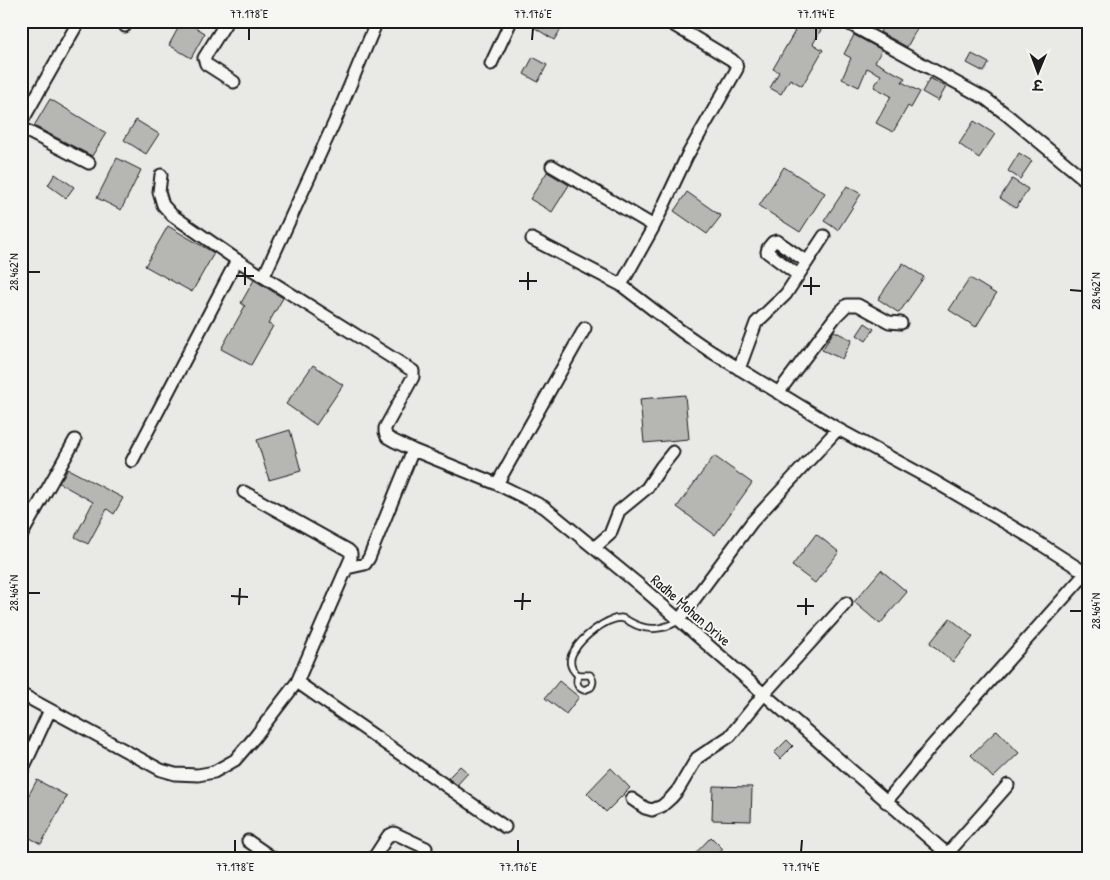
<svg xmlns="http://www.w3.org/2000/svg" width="1110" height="880" viewBox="0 0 1110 880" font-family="'Patrick Hand','Playpen Sans Deva',sans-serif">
	<rect width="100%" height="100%" fill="#e9e9e5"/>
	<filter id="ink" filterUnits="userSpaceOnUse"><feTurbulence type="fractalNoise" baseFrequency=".02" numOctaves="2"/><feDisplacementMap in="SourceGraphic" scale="10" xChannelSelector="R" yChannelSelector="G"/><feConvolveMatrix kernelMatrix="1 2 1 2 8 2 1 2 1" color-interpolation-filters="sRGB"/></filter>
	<g filter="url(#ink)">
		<path fill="#b6b6b3" stroke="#1c1c1c" d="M182 21H185L205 33 191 58 169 45Z
			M524 21H566L554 40Z
			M777 21H826L813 44 823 50 802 86 790 79 781 94 770 88 779 72 773 69 795 31Z
			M886 21H921L907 47 880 32Z
			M854 35 882 50 875 62 905 78 902 82 920 92 911 108 908 106 893 132 876 123 891 96 874 87 881 75 867 68 859 87 842 79 851 58 844 54Z
			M972 54 989 63 984 72 967 63Z
			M533 57 547 65 538 82 524 74Z
			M930 78 946 87 938 101 922 92Z
			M50 99 106 133 92 156 34 126Z
			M136 120 159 134 146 154 124 140Z
			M974 121 995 134 979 158 959 144Z
			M1019 153 1032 161 1020 179 1008 171Z
			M117 158 141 170 121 210 97 198Z
			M784 167 825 193 800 232 759 206Z
			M547 172 569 185 552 212 530 199Z
			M55 174 74 187 66 198 48 185Z
			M1012 179 1028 189 1016 208 1000 198Z
			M847 186 861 194 838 230 824 221Z
			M687 192 721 216 707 234 674 211Z
			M168 226 214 253 192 292 145 266Z
			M903 263 924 277 899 313 878 299Z
			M970 278 996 294 976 327 949 310Z
			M254 280 283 298 268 324 273 326 251 365 221 349 245 306 241 303Z
			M865 323 874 329 866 341 857 335Z
			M834 331 852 340 842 359 822 350Z
			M313 365 343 385 316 425 286 404Z
			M685 395 689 439 644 443 640 399Z
			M290 430 301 471 269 480 257 440Z
			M714 456 752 483 715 535 677 507Z
			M68 469 123 498 114 514 107 509 88 544 75 537 93 502 59 483Z
			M816 534 839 552 815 583 792 566Z
			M881 570 907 592 880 624 854 602Z
			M950 618 973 637 953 662 930 643Z
			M559 681 579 697 566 714 545 698Z
			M997 730 1019 753 993 778 971 755Z
			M787 740 793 746 780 759 774 753Z
			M460 766 468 773 457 785 448 778Z
			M611 768 630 788 606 812 587 793Z
			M37 780 67 796 41 844 21 833V809Z
			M713 786 752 787 751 821 712 820Z
			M711 837 723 849 714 859H690Z"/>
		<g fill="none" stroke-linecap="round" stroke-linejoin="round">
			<g stroke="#1c1c1c" stroke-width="9">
				<path id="lane" d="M578 675H590C593 680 594 682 591 687L584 690C576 687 576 682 578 675 570 668 568 660 574 651 581 638 606 618 621 618 627 619 632 624 639 626 652 631 668 628 679 620"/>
			</g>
			<g stroke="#1c1c1c" stroke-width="15">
				<path id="street" d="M227 21 204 58 206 64 234 82
					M667 21 732 60 736 64 737 69 687 156 654 226 621 285 681 331 710 351 838 429 932 480 1028 536 1089 575
					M844 21 986 99 1007 115 1089 183
					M125 26 128 21
					M491 64 511 21
					M21 123 79 21
					M21 128 89 163
					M552 166 654 226
					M161 175 159 192 163 205 172 215 237 260 413 371V377L385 428V432L387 437 394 441 413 450 497 484 544 507 638 584 953 859
					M532 239 621 285
					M798 275 767 252 768 248 773 242 777 241 807 262
					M264 276 335 121 377 21
					M739 369 756 323 786 294 824 236
					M778 393 836 316 847 305H858L889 322 901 323
					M132 461 237 260
					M497 484 585 328
					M21 536 75 440
					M594 548 610 534 619 511 647 488 661 467 673 452
					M347 568 365 564 369 558 413 450
					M679 620 752 522 838 429
					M297 682 505 827
					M21 694 161 770 175 774 198 775 214 772 235 760 254 738 297 682 351 558V553L348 550 244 492
					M21 773 50 710
					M632 799 645 808 652 810 662 806 671 798 678 790 697 758 730 736 764 694 846 603
					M886 802 931 747 1086 573
					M248 841 274 859
					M947 854 1008 785
					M373 859 388 836 394 833 426 848"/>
			</g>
			<use href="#lane" stroke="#f6f6f2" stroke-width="5.5"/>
			<use href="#street" stroke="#f6f6f2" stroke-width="11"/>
		</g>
	</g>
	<path fill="none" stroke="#1c1c1c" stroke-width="2" d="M249 40V28M532 40 533 28M816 40V28M28 272H40M236 276H254M519 281H537M245 285V267M803 286H820M528 290V272M1070 290 1082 291M811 295V277M28 593H40M231 596 248 597M514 601H531M239 605 240 588M797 606H814M522 610 523 593M1070 611H1082M806 615V598M235 852V840M518 852V840M801 852 802 840"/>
	<g text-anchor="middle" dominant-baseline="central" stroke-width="4" stroke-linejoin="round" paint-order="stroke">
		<g font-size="15" fill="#1c1c1c" stroke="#f6f6f2">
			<text transform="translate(691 610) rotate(41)">Radhe Mohan Drive</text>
		</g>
	</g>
	<rect width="1110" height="880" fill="none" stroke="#f6f6f2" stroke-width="55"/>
	<g transform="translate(1038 72) rotate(181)" stroke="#f6f6f2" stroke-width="4" paint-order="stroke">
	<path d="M0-4L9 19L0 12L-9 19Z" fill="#1c1c1c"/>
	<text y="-8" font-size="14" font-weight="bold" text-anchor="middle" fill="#1c1c1c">उ</text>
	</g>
	<rect x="28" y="28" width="1054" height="824" fill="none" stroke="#1c1c1c" stroke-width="2"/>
	<g font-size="12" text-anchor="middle" fill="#1c1c1c">
		<text x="249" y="18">77.178°E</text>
		<text x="533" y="18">77.176°E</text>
		<text x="816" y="18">77.174°E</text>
		<text transform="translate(14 272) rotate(-90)" y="4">28.462°N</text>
		<text transform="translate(1096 291) rotate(-90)" y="4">28.462°N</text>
		<text transform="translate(14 593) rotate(-90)" y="4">28.464°N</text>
		<text transform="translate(1096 611) rotate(-90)" y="4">28.464°N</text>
		<text x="235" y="871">77.178°E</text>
		<text x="518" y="871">77.176°E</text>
		<text x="801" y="871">77.174°E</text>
	</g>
</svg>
